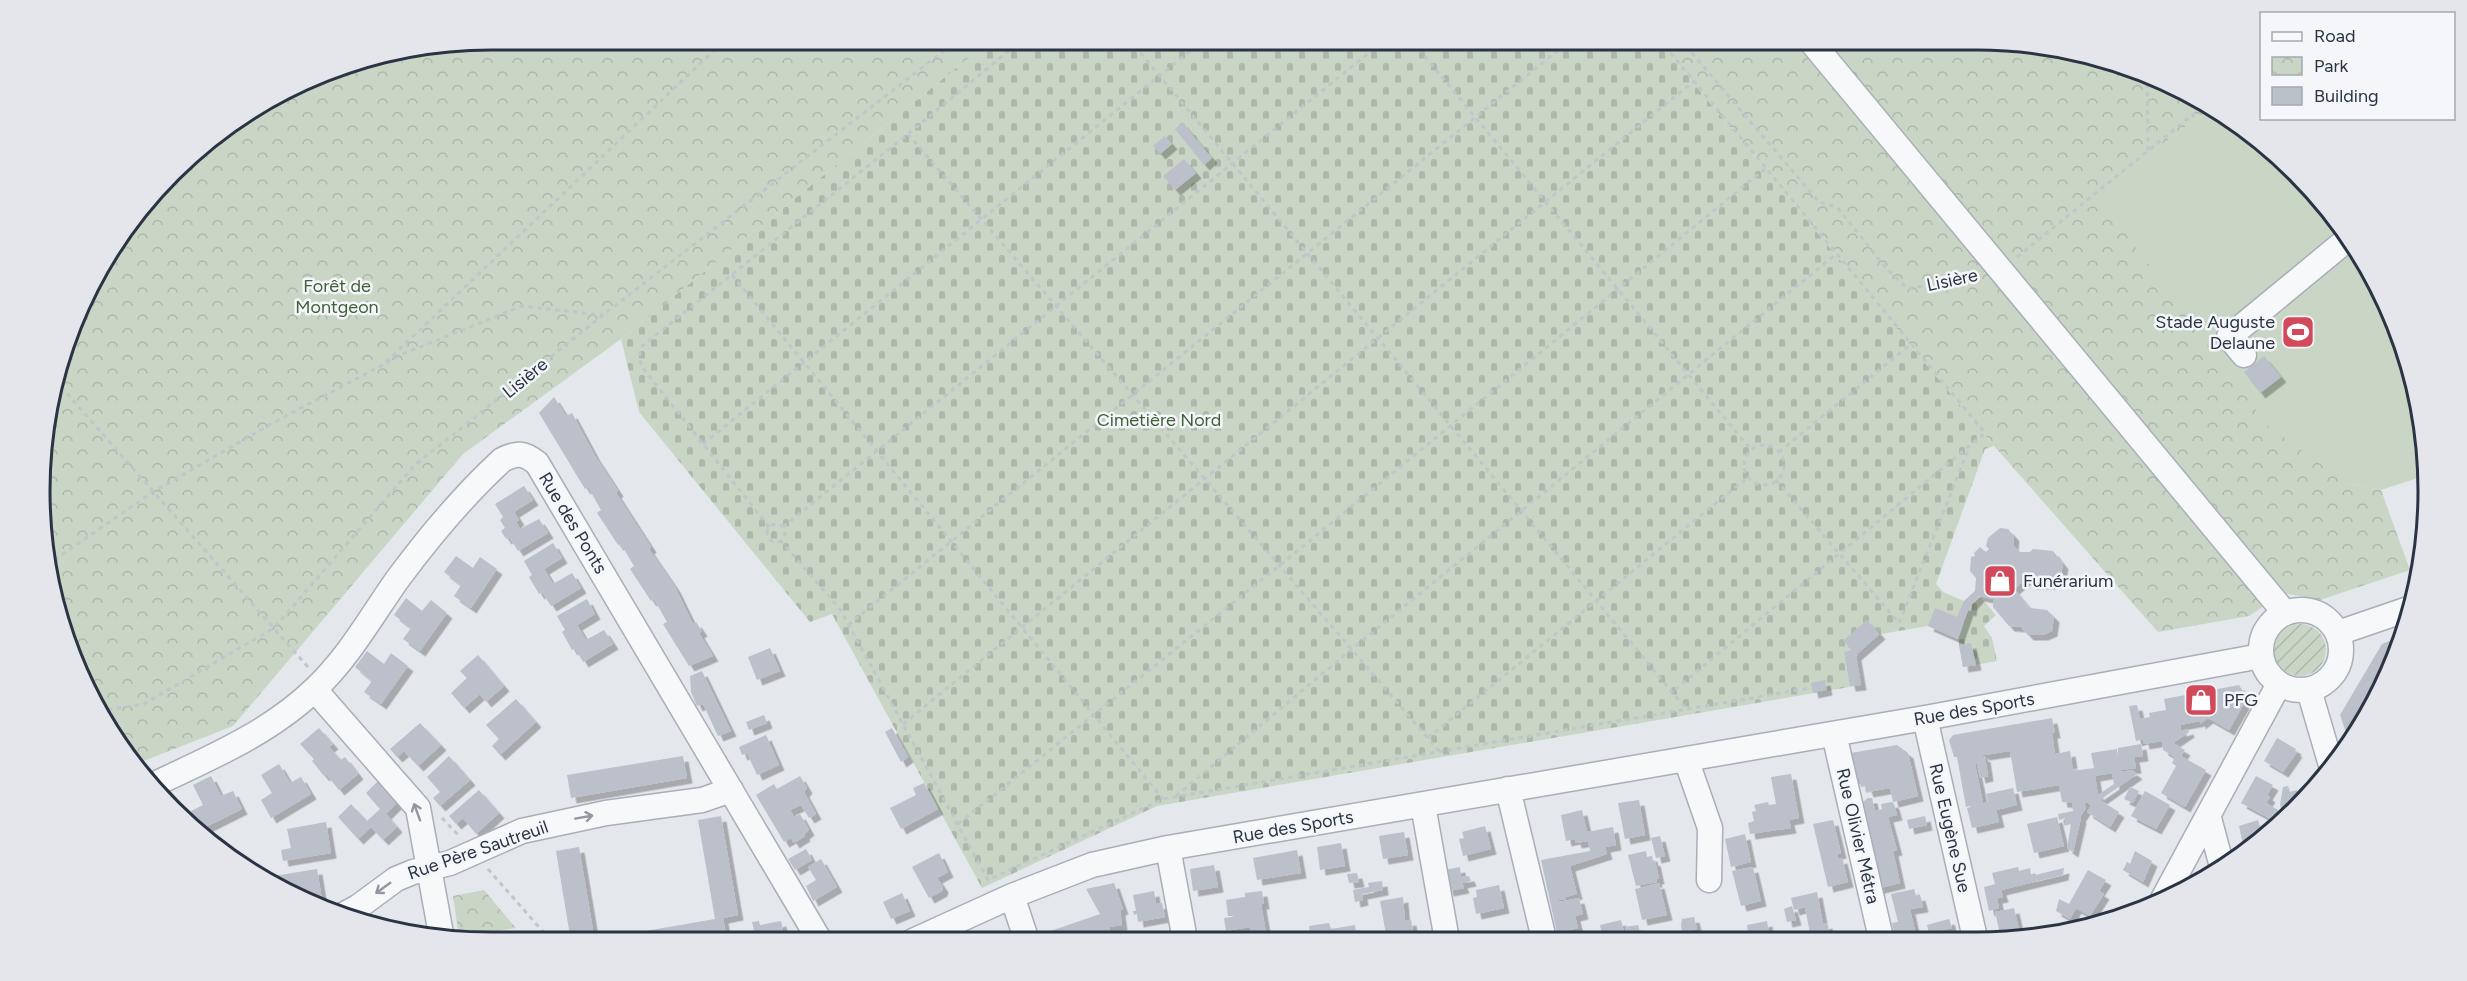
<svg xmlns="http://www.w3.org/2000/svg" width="2467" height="981" viewBox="0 0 2467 981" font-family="Figtree,sans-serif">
	<defs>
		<pattern id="cemetery-stones" width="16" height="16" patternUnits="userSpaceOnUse" patternTransform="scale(1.5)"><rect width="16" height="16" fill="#c9d6c5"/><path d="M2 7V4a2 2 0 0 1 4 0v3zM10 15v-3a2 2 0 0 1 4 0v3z" fill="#adb8ab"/></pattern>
		<pattern id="park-crowns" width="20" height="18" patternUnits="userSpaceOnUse" patternTransform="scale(1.5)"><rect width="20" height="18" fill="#c9d6c5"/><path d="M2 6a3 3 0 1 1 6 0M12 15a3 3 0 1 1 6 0" fill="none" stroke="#adb8ab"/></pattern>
		<pattern id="garden-furrows" width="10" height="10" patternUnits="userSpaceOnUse" patternTransform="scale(1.5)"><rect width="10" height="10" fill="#c9d6c5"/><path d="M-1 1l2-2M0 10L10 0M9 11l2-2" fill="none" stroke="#adb8ab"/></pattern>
		<filter id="shadow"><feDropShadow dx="5.5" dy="5.5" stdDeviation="0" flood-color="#0004"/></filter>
	</defs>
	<rect width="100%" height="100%" fill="#e4e7ec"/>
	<path fill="url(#cemetery-stones)" d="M992 39H1657L1994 446 1985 449 1936 584 1943 592 1964 601 1975 591 1996 615 1984 626 1992 638 1997 661 1963 667 1958 639 1928 626 1881 634 1856 655 1861 685 1157 806 982 888 832 614 810 622 639 412 621 339Z"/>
	<path fill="url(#park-crowns)" d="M490 39H992L621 339 463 454 233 726 136 764 115 741 73 663 48 579 43 431 63 345 99 265 193 151 265 99 345 63Z
		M1657 39H1976L2121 63 2202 99 2212 107 2097 193 2346 483 2381 490 2410 570 2320 600 2283 593 2249 616 2158 632 1994 446Z
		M484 890 516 928 459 937 453 896Z"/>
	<path fill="url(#garden-furrows)" d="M2274 650a26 26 0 1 1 52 0a26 26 0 1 1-52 0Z"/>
	<path fill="#c9d6c5" d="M2212 107 2274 151 2334 215 2381 291 2413 373 2427 461V475L2381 490 2346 483 2267 425 2096 193Z"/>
	<path fill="#bbc0ca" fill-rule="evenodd" filter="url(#shadow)" d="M1182 122 1212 158 1204 165 1175 129Z
		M1165 136 1172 144 1160 154 1153 146Z
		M1184 159 1196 173 1175 190 1163 176Z
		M2264 356 2281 377 2260 393 2244 372Z
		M554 397 566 416 572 413 595 456 618 491 616 493 651 547 649 549 675 587 693 624 696 622 702 631 699 633 713 656 689 666 671 637 663 624 667 622 654 599 651 601 630 569 634 566 621 544 618 545 605 525 597 513 601 510 588 487 585 489 539 413Z
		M524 486 533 500 514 512 519 520 516 522 520 529 539 519 548 533 518 551 509 537 506 539 501 531 505 528 500 520 503 517 495 504Z
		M2000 528 2008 529 2014 536 2013 545 2019 552H2030L2033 549 2053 551 2063 564 2061 575 2050 584H2031L2026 579 2014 589 2030 608 2047 610 2054 617 2052 631 2043 635H2028L2021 627 2009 626 1993 607V599L1979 596 1972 604 1971 611 1968 610 1958 639 1928 626 1935 608 1957 617 1964 601 1975 591 1976 578 1970 571 1971 557 1975 556 1974 553 1980 547 1986 552 1989 549 1986 546 1988 538Z
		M553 543 562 558 544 569 553 584 572 573 581 588 551 606 542 592 539 594 529 577 532 575 524 561Z
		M456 556 473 568 480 557 497 569 471 608 454 596 461 585 444 572Z
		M406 598 422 611 431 600 447 613 420 651 403 639 411 628 394 615Z
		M587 599 595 614 577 625 586 640 604 630 613 644 583 662 575 648 572 650 562 632 565 630 557 616Z
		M1867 620 1880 634 1856 655 1861 685 1850 686 1844 652 1852 650 1843 641Z
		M2404 635 2352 741 2350 744 2340 715 2382 644Z
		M1971 643 1976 665 1963 667 1959 645Z
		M770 648 780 671 757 680 748 657Z
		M367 651 384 664 391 653 408 666 381 704 364 692 372 681 355 667Z
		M478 655 504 686 486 702 480 694 464 708 451 693 467 678 460 671Z
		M702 671 731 731 718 736 703 704 697 706 691 692 690 676Z
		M1825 680 1827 690 1813 693 1811 683Z
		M2239 685 2247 698 2229 730 2208 718 2200 724V721L2180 725 2181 731 2188 729 2189 732 2173 743 2185 750 2181 756 2206 770 2185 807 2161 793 2176 766 2172 763 2175 757 2163 750 2162 741 2144 744 2143 739 2136 741 2129 706 2137 705 2140 719 2150 717 2149 713 2166 710 2164 699Z
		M516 699 536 722 500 755 492 746 499 739 486 725Z
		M764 715 767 723 749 730 746 722Z
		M2052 718 2055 733H2052L2055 754 2070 751 2072 763 2050 768 2072 764 2073 771 2094 768 2091 753 2117 749 2118 756V748L2141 744 2143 756 2134 757 2136 768 2121 770 2122 779V772L2132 770 2137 774 2100 800 2119 812 2110 827 2087 812 2091 806 2087 802 2084 804 2086 808 2080 817 2081 818 2073 852 2067 848 2071 824 2066 825 2065 818 2059 820 2058 814 2073 811 2072 803 2062 802 2059 785 2017 792 2010 751 1984 755 1982 752 1983 757 1985 756 1988 776 1980 778 1977 764H1975L1983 803 1966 807 1957 757H1954L1949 740 1953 735ZM2112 773 2114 784 2098 795 2095 776Z
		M420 723 441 745 418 766 404 751 397 757 390 749Z
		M319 728 333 744 329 747 341 760 345 757 358 774 339 790 326 774 324 776 312 761 314 759 300 744Z
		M892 728 908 757 901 762 885 732Z
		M766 735 779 765 757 775 747 753 742 755 739 747Z
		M2277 738 2296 749 2295 751 2297 752 2283 772 2264 761Z
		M1897 745 1908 753 1918 796 1893 802 1890 788 1868 792 1866 786 1861 787 1859 778 1849 779 1845 754Z
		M449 756 470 780 440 806 433 798 440 792 427 777Z
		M683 756 687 778 571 798 567 775Z
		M279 764 290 783 301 777 311 794 271 818 261 800 272 793 261 775Z
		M1791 774 1799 818 1773 823 1789 820 1791 828 1750 834 1748 823 1754 821 1752 812 1756 811 1754 805 1768 802 1769 805 1776 804 1771 777Z
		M211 776 221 796 233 791 242 809 200 830 191 811 203 805 193 785Z
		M800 776 807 788 804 792 816 814 809 818 801 805 790 810 794 817 800 814 809 830 804 834 805 836 794 843 791 838 784 842 756 795 774 784 777 789Z
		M2256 776 2273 785 2267 795 2270 797 2266 803 2278 810 2276 822 2241 803Z
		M379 780 398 802 386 814 397 827 383 840 371 827 358 839 338 817 351 804 367 821 380 809 366 793Z
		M924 783 938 809 901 829 890 808 916 795 913 788Z
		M2288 786 2290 792 2297 790 2300 800 2284 819 2280 805 2283 787Z
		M2130 787 2139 791 2133 803 2124 799Z
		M2013 788 2017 805 1996 810 1999 822 1972 828 1967 808 1988 802 1986 794Z
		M479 790 499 813 476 834 463 818 456 824 449 816Z
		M2145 791 2170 805 2156 829 2131 816Z
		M1868 798H1872L1875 811 1882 809 1881 804 1892 802 1894 804 1897 815 1888 817 1897 850 1893 851 1900 883 1876 889 1870 866 1877 864 1875 855 1868 857 1857 808 1864 806 1863 802Z
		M1639 800 1645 835 1625 839 1618 803Z
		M1582 810 1587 832 1613 827 1616 845 1605 847 1607 854 1570 866 1577 894 1565 897 1566 899 1558 900 1559 902 1579 898 1583 914 1575 916 1578 928 1557 933 1541 860 1590 851 1588 841 1576 843 1575 839 1566 841 1561 815Z
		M721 816 738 915 723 918 727 940 636 942 634 933 715 919 698 820Z
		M1925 816 1927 825 1909 829 1907 820Z
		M2057 817 2064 846 2034 853 2027 824Z
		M1833 820 1841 853 1837 854 1838 859 1842 858 1848 882 1828 887 1813 824Z
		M2258 820 2263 837 2244 849 2239 826Z
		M326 822 331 853 283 861 281 850 291 848 287 829Z
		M1485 826 1491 849 1463 856 1459 839 1464 838 1462 832Z
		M1404 832 1408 855 1383 859 1379 836Z
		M1745 834 1751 862 1731 867 1725 839Z
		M1660 836 1665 856 1656 858 1651 838Z
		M1341 843 1345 866 1320 870 1317 847Z
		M579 847 595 942H571L556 851Z
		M806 849 812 860 795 870 788 859Z
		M1297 850 1301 873 1257 880 1253 858Z
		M1646 851 1647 857 1652 856 1653 861 1655 860 1659 879H1656L1657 882 1636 886 1628 855Z
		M2135 851 2152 861 2143 882 2123 870 2127 862 2130 864Z
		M939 853 948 872 937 878 943 887 942 891 929 898 912 867Z
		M821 859 837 887 813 901 806 886 816 880 808 867Z
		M1214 865 1218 887 1193 891 1190 869Z
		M1460 867 1461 877 1469 876 1471 881 1462 883 1464 888 1448 891 1444 870Z
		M1753 867 1761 901 1741 906 1732 871Z
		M2018 867 2019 871 2030 868 2031 876 2064 868 2063 875 2001 890 2003 897 1997 898 1999 908 1989 911 1984 887 1995 884 1992 873Z
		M317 869 322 900 314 901 268 877Z
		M2088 870 2106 880 2099 891 2104 894 2090 916 2076 908 2070 919 2056 911 2059 899 2069 904Z
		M1357 873 1359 882 1349 883 1347 874Z
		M1382 881 1383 890 1362 894 1363 900 1355 902 1353 890 1369 887 1368 883Z
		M1114 883 1123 909 1120 910 1122 925 1109 927 1110 938 1100 940 1098 934 1105 930 1077 941H1037L1036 936 1100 914 1086 889Z
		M1659 883 1667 915 1642 920 1635 889Z
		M1499 885 1504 908 1476 914 1473 898 1477 897 1476 890Z
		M1914 889 1916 896 1920 895 1923 907 1910 909 1916 936 1895 938 1892 923 1898 922 1891 894Z
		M1154 891 1156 904 1162 903 1165 917 1138 922 1137 914 1134 915 1133 911H1136L1133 895Z
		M1262 891 1264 904H1261L1266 933 1252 935 1250 927 1226 931 1224 918 1239 916H1228L1226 900 1245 897V893Z
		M1817 892 1823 924 1827 923 1830 939H1811L1805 907 1794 910 1791 898Z
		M902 893 910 911 891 919 883 902Z
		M1403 897 1405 921 1411 920 1414 938 1387 940 1380 901Z
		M1792 906 1796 920 1787 922 1784 909Z
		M2014 908 2020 934 2015 935V938H2001L1995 912Z
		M1694 917 1697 929 1682 932 1681 925 1682 919Z
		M1949 919 1952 928 1929 933 1927 925Z
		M1621 920 1625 936 1634 934 1635 939H1603L1600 925Z
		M759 921 760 925 781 921 785 941H763L762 937 756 939 752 922Z
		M1767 921 1770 939H1749L1747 925Z
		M1329 923 1331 929 1355 925 1357 940H1311L1309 926Z
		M1638 925 1640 932 1626 935 1625 927Z"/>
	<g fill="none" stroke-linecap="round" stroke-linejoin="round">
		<g stroke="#a9aeb7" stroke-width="27">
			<path id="minor" d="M1809 39 2285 613
				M2244 355 2229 337 2349 238
				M2261 650a40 40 0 1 1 80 0a40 40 0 1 1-80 0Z
				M2338 633 2411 608
				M315 690 418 808 441 934
				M2309 690 2331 765
				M1925 718 1975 938
				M1834 734 1881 938
				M1686 759 1710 828 1709 880
				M155 784C210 758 271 732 315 689 348 658 371 617 397 580 428 538 463 496 502 460 517 452 524 453 537 463L820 941
				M1508 789 1544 939
				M1423 805 1447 940
				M2209 818 2221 863
				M1168 848 1185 940
				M1012 896 1027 941
				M2163 899 2279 684
				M341 916 358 907 396 879 413 872 450 863 522 831 606 813 702 800 731 790
				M913 941 1012 896 1092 865 1168 848 1925 718 2261 656"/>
		</g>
		<path stroke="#c2c5cb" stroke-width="3" stroke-dasharray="4.5 4.5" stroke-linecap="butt" d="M1129 39 1687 710
			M1388 39 1393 44 1403 46 1417 39
			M1659 39 1985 433 1672 692
			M1680 39 1819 202 1837 207 1887 269 1908 289 1977 275
			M1413 42 1751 450
			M2147 74 2148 151
			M908 134 1439 751
			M2017 257 2207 103
			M732 275 1163 799
			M386 362 726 39
			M55 380 308 667
			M703 444 1205 39
			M1744 465a20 20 0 1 1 40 0a20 20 0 1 1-40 0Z
			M1779 452 1911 344
			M1776 480 1899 623 1969 448
			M767 533a9 9 0 1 1 18 0a9 9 0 1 1-18 0Z
			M769 527 642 367 639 358 641 347 908 134 1023 39
			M783 527 1386 39
			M780 540 840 609 988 880 1163 799 1810 688
			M47 565 153 492 271 424 405 353 522 306 603 315
			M848 625 1572 39
			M99 711 144 704 274 628 415 465 603 315 959 39
			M903 724 1694 81
			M1428 738 1748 477
			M1176 796 1352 649 1836 254
			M442 818 460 837
			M958 824 1280 565 1766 168
			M488 869 552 942"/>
		<use href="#minor" stroke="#f7f8fa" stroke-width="24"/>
	</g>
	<defs><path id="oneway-shaft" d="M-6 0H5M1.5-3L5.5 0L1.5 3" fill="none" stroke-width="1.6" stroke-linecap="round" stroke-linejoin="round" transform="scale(1.5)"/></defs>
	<g stroke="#9196a0">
		<use href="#oneway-shaft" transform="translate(417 812) rotate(-110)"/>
		<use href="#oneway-shaft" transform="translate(584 817) rotate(-10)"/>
		<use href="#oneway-shaft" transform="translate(383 888) rotate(144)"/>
	</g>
	<defs>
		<g id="stadium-square" transform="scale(1.725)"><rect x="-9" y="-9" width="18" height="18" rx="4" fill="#d1495b" stroke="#f4f6f9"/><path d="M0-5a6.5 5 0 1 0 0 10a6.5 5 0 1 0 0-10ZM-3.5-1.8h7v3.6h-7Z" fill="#fff"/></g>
		<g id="shop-square" transform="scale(1.725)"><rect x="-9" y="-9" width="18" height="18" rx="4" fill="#d1495b" stroke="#f4f6f9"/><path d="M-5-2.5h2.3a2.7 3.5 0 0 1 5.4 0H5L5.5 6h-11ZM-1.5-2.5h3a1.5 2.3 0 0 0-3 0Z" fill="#fff"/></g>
	</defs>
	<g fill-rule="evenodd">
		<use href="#stadium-square" x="2298" y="332"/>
		<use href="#shop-square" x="2000" y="581"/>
		<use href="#shop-square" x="2201" y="700"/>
	</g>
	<g text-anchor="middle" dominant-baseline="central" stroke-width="5" stroke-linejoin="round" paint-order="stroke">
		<g font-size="18" fill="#2b3445" stroke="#f4f6f9">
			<text transform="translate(1952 280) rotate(-12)">Lisière</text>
			<text transform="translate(525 378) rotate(-39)">Lisière</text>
			<text transform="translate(573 523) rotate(59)">Rue des Ponts</text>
			<text transform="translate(1974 709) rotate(-10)">Rue des Sports</text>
			<text transform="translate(1293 827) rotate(-10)">Rue des Sports</text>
			<text transform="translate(1950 828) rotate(77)">Rue Eugène Sue</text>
			<text transform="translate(1858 836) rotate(77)">Rue Olivier Métra</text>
			<text transform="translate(478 850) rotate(-19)">Rue Père Sautreuil</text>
		</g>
		<g font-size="18" fill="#3f6138" stroke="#f4f6f9">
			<text x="337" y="286">Forêt de<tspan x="337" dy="21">Montgeon</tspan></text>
			<text x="1159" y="420">Cimetière Nord</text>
		</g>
		<g font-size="18" fill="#2b3445" stroke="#f4f6f9" text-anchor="start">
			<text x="2275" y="322" text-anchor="end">Stade Auguste<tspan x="2275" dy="21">Delaune</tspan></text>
			<text x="2023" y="581">Funérarium</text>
			<text x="2224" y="700">PFG</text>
		</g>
	</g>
	<path d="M0 0H2467V981H0ZM491 50H1977A441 441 0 0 1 2418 491V491A441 441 0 0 1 1977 932H491A441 441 0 0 1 50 491V491A441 441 0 0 1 491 50Z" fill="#e4e6eb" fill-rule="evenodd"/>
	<path fill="none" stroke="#2b3445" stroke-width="3" d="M491 50H1977A441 441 0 0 1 2418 491V491A441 441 0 0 1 1977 932H491A441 441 0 0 1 50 491V491A441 441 0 0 1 491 50Z"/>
	<rect x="2260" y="12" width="195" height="108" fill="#f4f6f9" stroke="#a4a8b1" stroke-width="1.5"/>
	<rect x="2272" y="32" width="30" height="9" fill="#f7f8fa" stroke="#a4a8b1" stroke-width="1.5"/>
	<text x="2314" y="42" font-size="18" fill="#2b3445">Road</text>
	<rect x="2272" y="57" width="30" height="18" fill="url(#park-crowns)" stroke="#a4a8b1" stroke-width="1.5"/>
	<text x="2314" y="72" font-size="18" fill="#2b3445">Park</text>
	<rect x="2272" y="87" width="30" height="18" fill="#bbc0ca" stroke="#a4a8b1" stroke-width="1.5"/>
	<text x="2314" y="102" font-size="18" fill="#2b3445">Building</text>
</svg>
